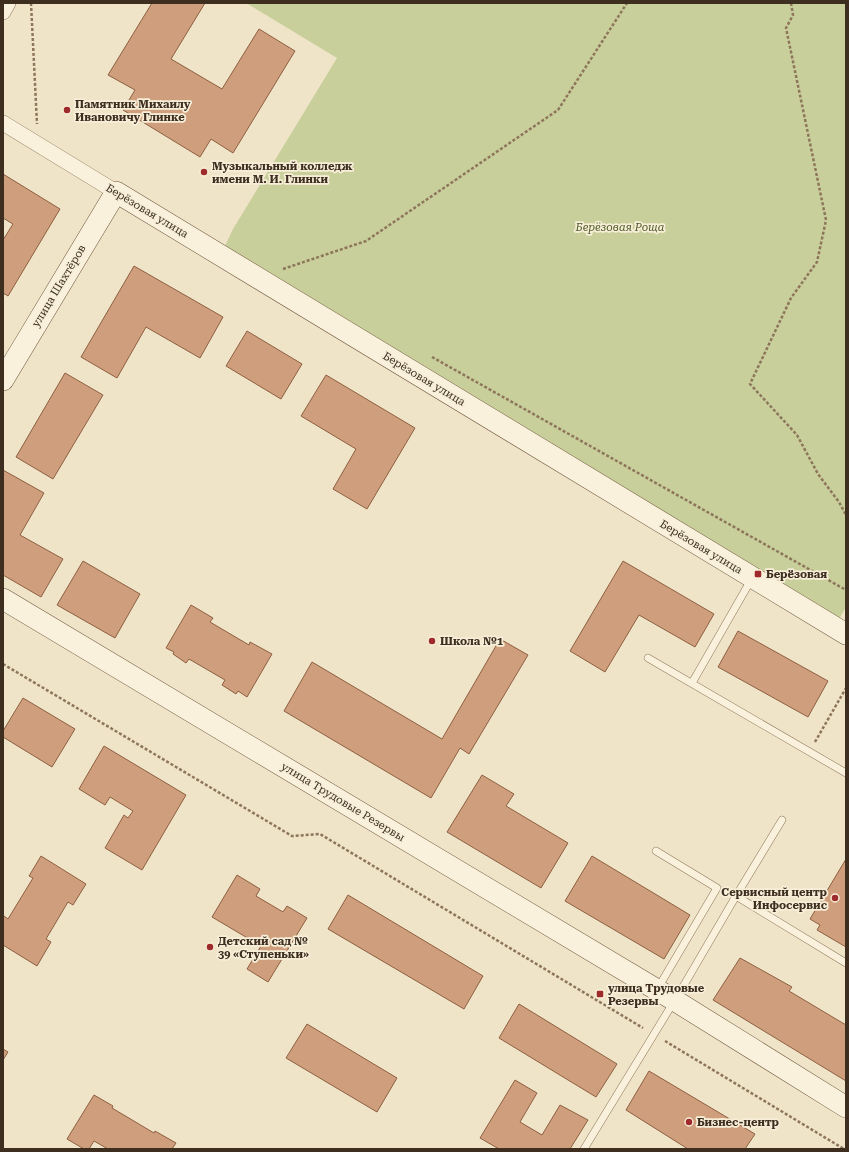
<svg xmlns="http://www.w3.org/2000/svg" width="849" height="1152" viewBox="0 0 849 1152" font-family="'Roboto Serif',serif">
	<rect width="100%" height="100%" fill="#f0e4c8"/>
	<path fill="#c9cf9b" d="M246 3H846V607L839 619 222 252 233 229 337 58Z"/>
	<path fill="#cf9f7d" stroke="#8d5f41" d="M152 3H205L171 59 222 89 259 29 295 51 233 153 211 139 200 157 123 110 135 90 108 75Z
		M3 174 60 209 8 296 3 293V240L13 224 3 218Z
		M134 266 223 317 200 358 146 327 117 378 81 357Z
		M247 331 302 364 281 399 226 366Z
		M65 373 103 395 53 479 16 457Z
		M326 375 415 428 367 509 333 489 356 449 301 416Z
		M3 470 44 493 20 535 63 559 41 597 3 575Z
		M83 561 140 594 115 638 57 605Z
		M623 561 714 614 695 647 639 615 605 672 570 651Z
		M191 605 213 618 210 622 249 645 250 642 272 654 247 697 238 691 236 694 222 685 225 680 189 659 186 663 173 654 174 652 166 648Z
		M738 631 828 681 808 717 718 667Z
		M500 639 528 655 469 754 460 748 431 798 284 711 312 662 442 739Z
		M23 698 75 729 52 767 3 737V731Z
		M104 746 186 795 142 870 105 848 124 815 128 818 133 811 110 797 105 805 79 789Z
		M482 775 514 794 506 806 568 843 541 888 447 832Z
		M41 856 86 884 73 905 68 902 46 939 51 942 37 966 3 945V917L4 916 8 919 33 878 29 876Z
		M592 856 690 915 664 959 565 901Z
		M846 859V947L817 930 820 925 810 919Z
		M237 875 260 889 256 896 283 912 287 906 307 918 268 982 247 969 261 946 212 917Z
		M348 895 483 976 464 1009 328 929Z
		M740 958 792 987 789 991 846 1025V1081L713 1000Z
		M519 1004 617 1064 596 1097 499 1038Z
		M307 1024 397 1078 377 1112 286 1058Z
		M3 1049 8 1052 3 1060Z
		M649 1071 755 1134 745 1149H688L626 1110Z
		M515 1080 537 1093 520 1122 542 1135 560 1105 588 1120 570 1149H499L480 1138Z
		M94 1095 113 1106 112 1108 154 1133 155 1131 176 1143 172 1149H108L94 1141 89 1149H84L67 1139Z"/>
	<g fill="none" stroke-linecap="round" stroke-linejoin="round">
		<g stroke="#8d765c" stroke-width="8">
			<path id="lane" d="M648 658 846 773
				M692 683 751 580
				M656 851 717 888 658 988
				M736 896 782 820
				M584 1149 684 985 736 896 846 963"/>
		</g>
		<g stroke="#8d765c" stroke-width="16">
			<path id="street" d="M3 12 8 3
				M3 123 116 192"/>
		</g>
		<g stroke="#6f573f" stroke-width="22">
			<path id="secondary" d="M3 380 116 192 846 634
				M3 599 674 1000 846 1107"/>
		</g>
		<path stroke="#8d765c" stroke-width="2.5" stroke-dasharray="3 2" stroke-linecap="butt" d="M31 3 37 124
			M791 3 793 15 786 28 826 220 817 262 791 298 750 384 797 435 818 474 839 502 846 515
			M283 269 366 241 558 110 627 3
			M432 357 846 590
			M3 664 292 836 320 834 643 1028
			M815 742 846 688
			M665 1041 844 1149"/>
		<use href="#lane" stroke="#faf1dc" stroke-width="7"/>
		<use href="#street" stroke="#faf1dc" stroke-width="15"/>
		<use href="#secondary" stroke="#faf1dc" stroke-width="21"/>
	</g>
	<g fill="#9e2a2b" stroke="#f7eed8" stroke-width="1.5">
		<circle cx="67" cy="110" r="4"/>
		<circle cx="204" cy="172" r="4"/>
		<rect x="754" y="570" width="8" height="8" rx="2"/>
		<circle cx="432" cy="641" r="4"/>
		<circle cx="835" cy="898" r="4"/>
		<circle cx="210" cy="947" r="4"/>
		<rect x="596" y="990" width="8" height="8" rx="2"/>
		<circle cx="689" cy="1122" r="4"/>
	</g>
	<g text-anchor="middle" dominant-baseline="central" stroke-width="3.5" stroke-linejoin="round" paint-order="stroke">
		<g font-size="11" font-weight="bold" fill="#3d2e20" stroke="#f7eed8" text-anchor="start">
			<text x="75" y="104">Памятник Михаилу<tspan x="75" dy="13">Ивановичу Глинке</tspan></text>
			<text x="212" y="166">Музыкальный колледж<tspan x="212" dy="13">имени М. И. Глинки</tspan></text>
			<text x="766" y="574">Берёзовая</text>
			<text x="440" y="641">Школа №1</text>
			<text x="827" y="892" text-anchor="end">Сервисный центр<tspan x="827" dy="13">Инфосервис</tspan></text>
			<text x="218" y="941">Детский сад №<tspan x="218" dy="13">39 «Ступеньки»</tspan></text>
			<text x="608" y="988">улица Трудовые<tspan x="608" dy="13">Резервы</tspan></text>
			<text x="697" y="1122">Бизнес-центр</text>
		</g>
		<g font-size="11" fill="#3d2e20" stroke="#f7eed8">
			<text transform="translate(147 211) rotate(31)">Берёзовая улица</text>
			<text transform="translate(59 286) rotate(-59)">улица Шахтёров</text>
			<text transform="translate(424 379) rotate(31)">Берёзовая улица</text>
			<text transform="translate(701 547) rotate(31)">Берёзовая улица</text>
			<text transform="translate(343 802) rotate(31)">улица Трудовые Резервы</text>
		</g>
		<g font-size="11" font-style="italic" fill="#4d5a26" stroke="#f7eed8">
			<text x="620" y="227">Берёзовая Роща</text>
		</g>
	</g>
	<rect width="849" height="1152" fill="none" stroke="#3d2e20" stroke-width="8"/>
</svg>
